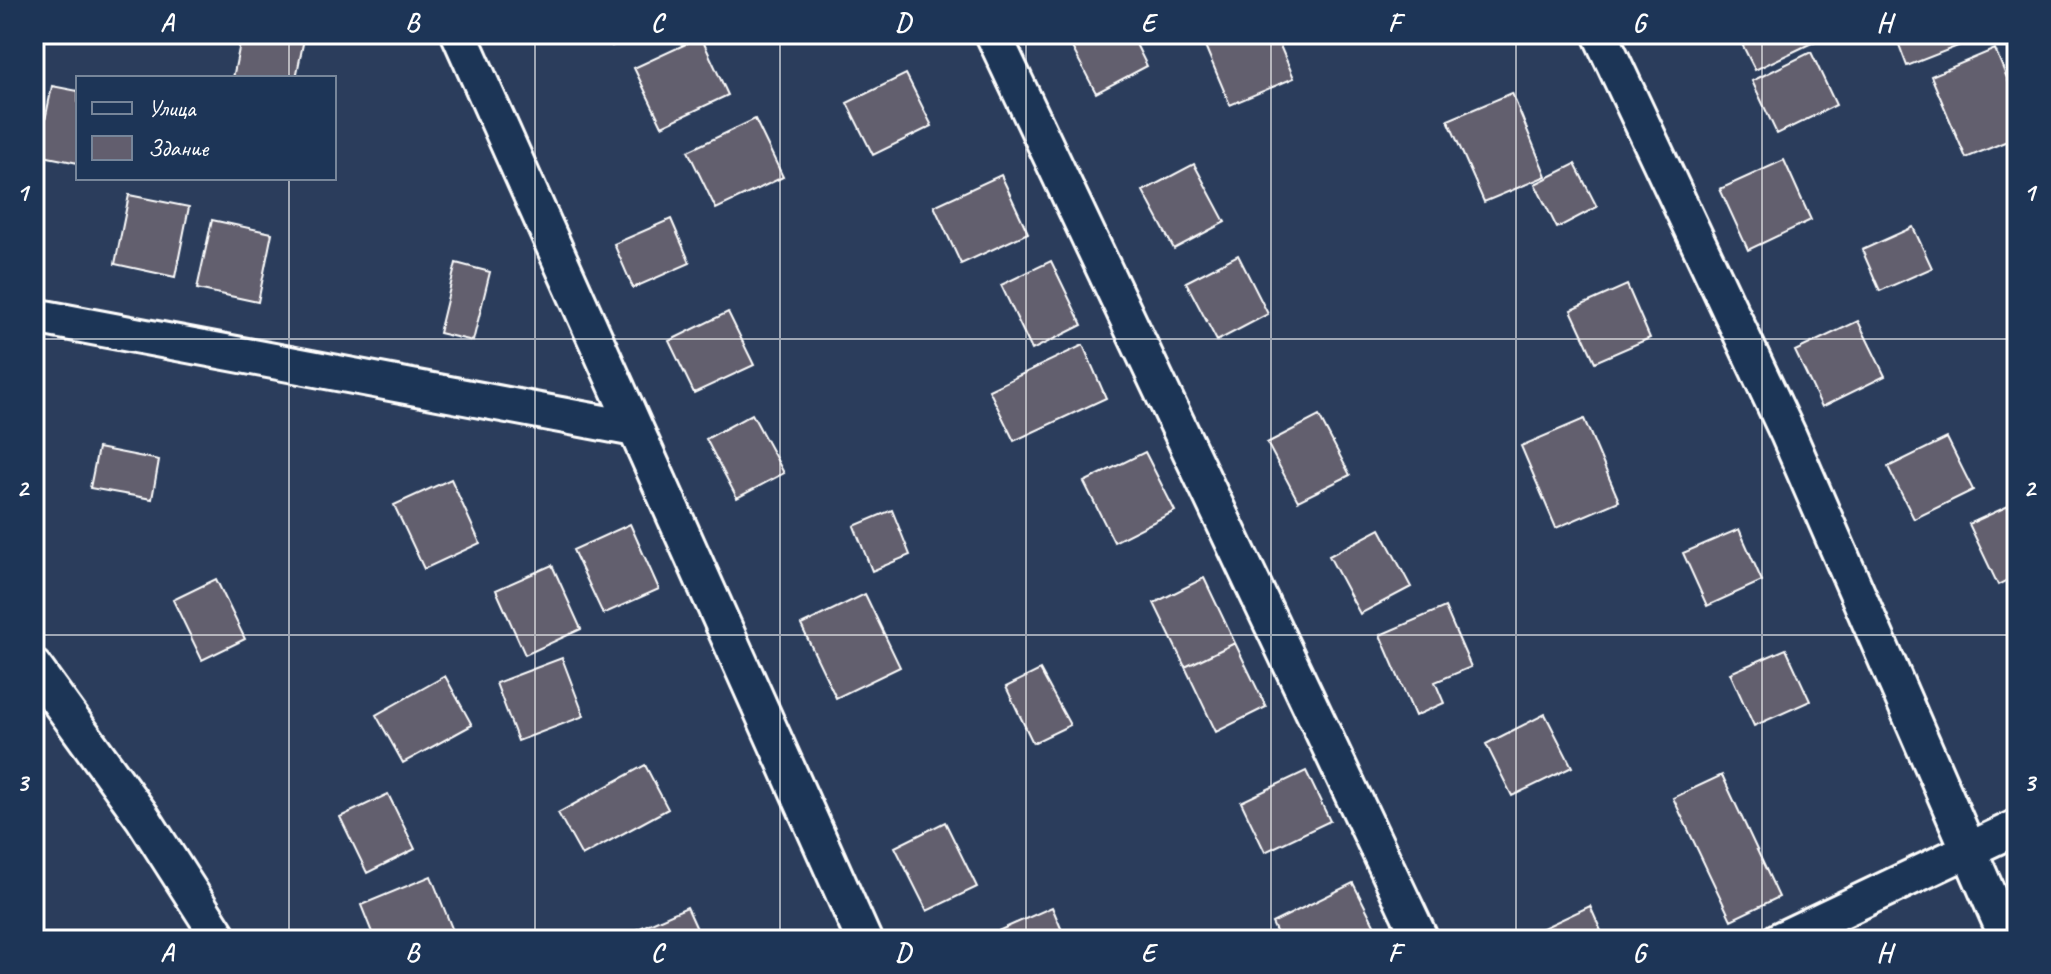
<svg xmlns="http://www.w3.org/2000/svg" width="2051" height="974" viewBox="0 0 2051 974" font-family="Caveat,sans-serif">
	<rect width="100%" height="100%" fill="#2b3d5c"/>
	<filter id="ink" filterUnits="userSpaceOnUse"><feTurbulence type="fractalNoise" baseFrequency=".0125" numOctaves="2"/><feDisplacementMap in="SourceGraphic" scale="16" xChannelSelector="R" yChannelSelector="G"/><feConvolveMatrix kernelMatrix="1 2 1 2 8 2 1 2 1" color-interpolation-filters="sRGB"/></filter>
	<g filter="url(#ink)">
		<path fill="#625e6e" stroke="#fff" stroke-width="2" d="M242 34H305L296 78H233Z
			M606 34H637L612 46Z
			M1065 34H1131L1147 66 1096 93Z
			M1200 34H1275L1294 78 1230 105Z
			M1737 34H1810L1814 42 1755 70Z
			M1895 34H1974L1976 39 1907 66Z
			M701 37 728 95 662 126 634 68Z
			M1995 49 2017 102V137L1966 158 1931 76Z
			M1811 52 1836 105 1777 134 1752 81Z
			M906 74 932 126 873 155 847 103Z
			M52 86 78 91V163L38 155Z
			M1512 93 1546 176 1484 202 1448 120Z
			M755 119 783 177 716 209 688 151Z
			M1784 160 1811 220 1748 250 1720 189Z
			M1194 164 1225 222 1174 249 1143 191Z
			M1575 164 1597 207 1557 228 1535 184Z
			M1001 175 1028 233 961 264 934 206Z
			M129 195 189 207 175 277 115 264Z
			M671 219 690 263 633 288 614 244Z
			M212 220 272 233 258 302 197 289Z
			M1913 227 1932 268 1880 291 1862 250Z
			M1238 255 1268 314 1217 341 1186 282Z
			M1051 261 1082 325 1032 350 1001 285Z
			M456 263 490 272 473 341 439 333Z
			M1627 285 1650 338 1595 362 1571 310Z
			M728 312 754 365 694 393 669 341Z
			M1858 321 1885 376 1822 407 1795 351Z
			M1083 345 1106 398 1014 441 989 390Z
			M752 414 784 473 737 498 706 439Z
			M1319 416 1350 475 1298 501 1267 443Z
			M1584 419 1619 501 1556 528 1521 446Z
			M1947 438 1973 490 1914 519 1888 467Z
			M98 448 159 460 152 499 90 488Z
			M1145 452 1175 511 1114 542 1084 482Z
			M451 479 480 543 424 569 394 505Z
			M2017 502V575L1998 585 1969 524Z
			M892 510 910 555 872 571 854 526Z
			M630 524 659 589 603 614 573 550Z
			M1380 529 1411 587 1360 614 1329 556Z
			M1739 529 1762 581 1707 606 1683 553Z
			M552 565 581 629 525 655 496 590Z
			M1204 578 1235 643 1185 667 1154 603Z
			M216 579 245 639 202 660 173 600Z
			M865 594 900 667 836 698 801 625Z
			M1445 607 1471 667 1435 682 1444 703 1415 716 1380 635Z
			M1235 643 1266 707 1216 732 1185 667Z
			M1786 649 1810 701 1754 726 1730 673Z
			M562 658 584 716 518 741 496 683Z
			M1040 670 1070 725 1033 743 1006 687Z
			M445 676 472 725 403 763 376 715Z
			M1545 714 1572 767 1512 796 1486 744Z
			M645 765 668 809 582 856 558 813Z
			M1306 771 1330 821 1265 852 1241 802Z
			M1722 775 1779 897 1731 920 1673 798Z
			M388 794 415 849 367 873 340 817Z
			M945 822 977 887 927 911 895 847Z
			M431 876 453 931 431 940H375L361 905Z
			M1353 883 1382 940H1280L1272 923Z
			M1590 906 1605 940H1528L1526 936Z
			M687 907 702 940H634L631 932Z
			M1052 907 1066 940H978Z"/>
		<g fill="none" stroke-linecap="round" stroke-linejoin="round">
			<g stroke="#fff" stroke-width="40">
				<path id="street" d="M459 34 864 940
					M993 34 1421 940
					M1600 34 1788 434 2008 940
					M34 316 635 429
					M34 667 143 818 221 940
					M1779 940 2017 827"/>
			</g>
			<use href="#street" stroke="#1d3557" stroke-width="34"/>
		</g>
	</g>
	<path fill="none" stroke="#fff" stroke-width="2" stroke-opacity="0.55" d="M289 34V78M535 34V940M780 34V940M1026 34V940M1271 34V940M1516 34V940M1762 34V940M289 178V940M34 339H2017M34 635H2017"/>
	<rect width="2051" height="974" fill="none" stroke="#1d3557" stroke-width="88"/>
	<rect x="76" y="76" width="260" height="104" fill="#1d3557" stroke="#77869a" stroke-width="2"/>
	<rect x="92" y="102" width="40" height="12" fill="#1d3557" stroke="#77869a" stroke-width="2"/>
	<text x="148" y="116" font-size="24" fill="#ffffff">Улица</text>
	<rect x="92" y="136" width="40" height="24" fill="#625e6e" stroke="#77869a" stroke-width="2"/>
	<text x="148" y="156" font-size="24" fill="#ffffff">Здание</text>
	<rect x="44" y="44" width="1963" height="886" fill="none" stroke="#fff" stroke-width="3"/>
	<g font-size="26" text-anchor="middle" font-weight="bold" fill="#fff">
		<text x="167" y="31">A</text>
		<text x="412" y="31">B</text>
		<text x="657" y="31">C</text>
		<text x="903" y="31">D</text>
		<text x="1148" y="31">E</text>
		<text x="1394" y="31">F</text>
		<text x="1639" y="31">G</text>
		<text x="1884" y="31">H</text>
		<text x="22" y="201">1</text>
		<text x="2029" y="201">1</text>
		<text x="22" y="496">2</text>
		<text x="2029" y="496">2</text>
		<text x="22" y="791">3</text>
		<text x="2029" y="791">3</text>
		<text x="167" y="961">A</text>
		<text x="412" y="961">B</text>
		<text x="657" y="961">C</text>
		<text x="903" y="961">D</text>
		<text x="1148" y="961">E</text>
		<text x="1394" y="961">F</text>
		<text x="1639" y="961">G</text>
		<text x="1884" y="961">H</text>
	</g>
</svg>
